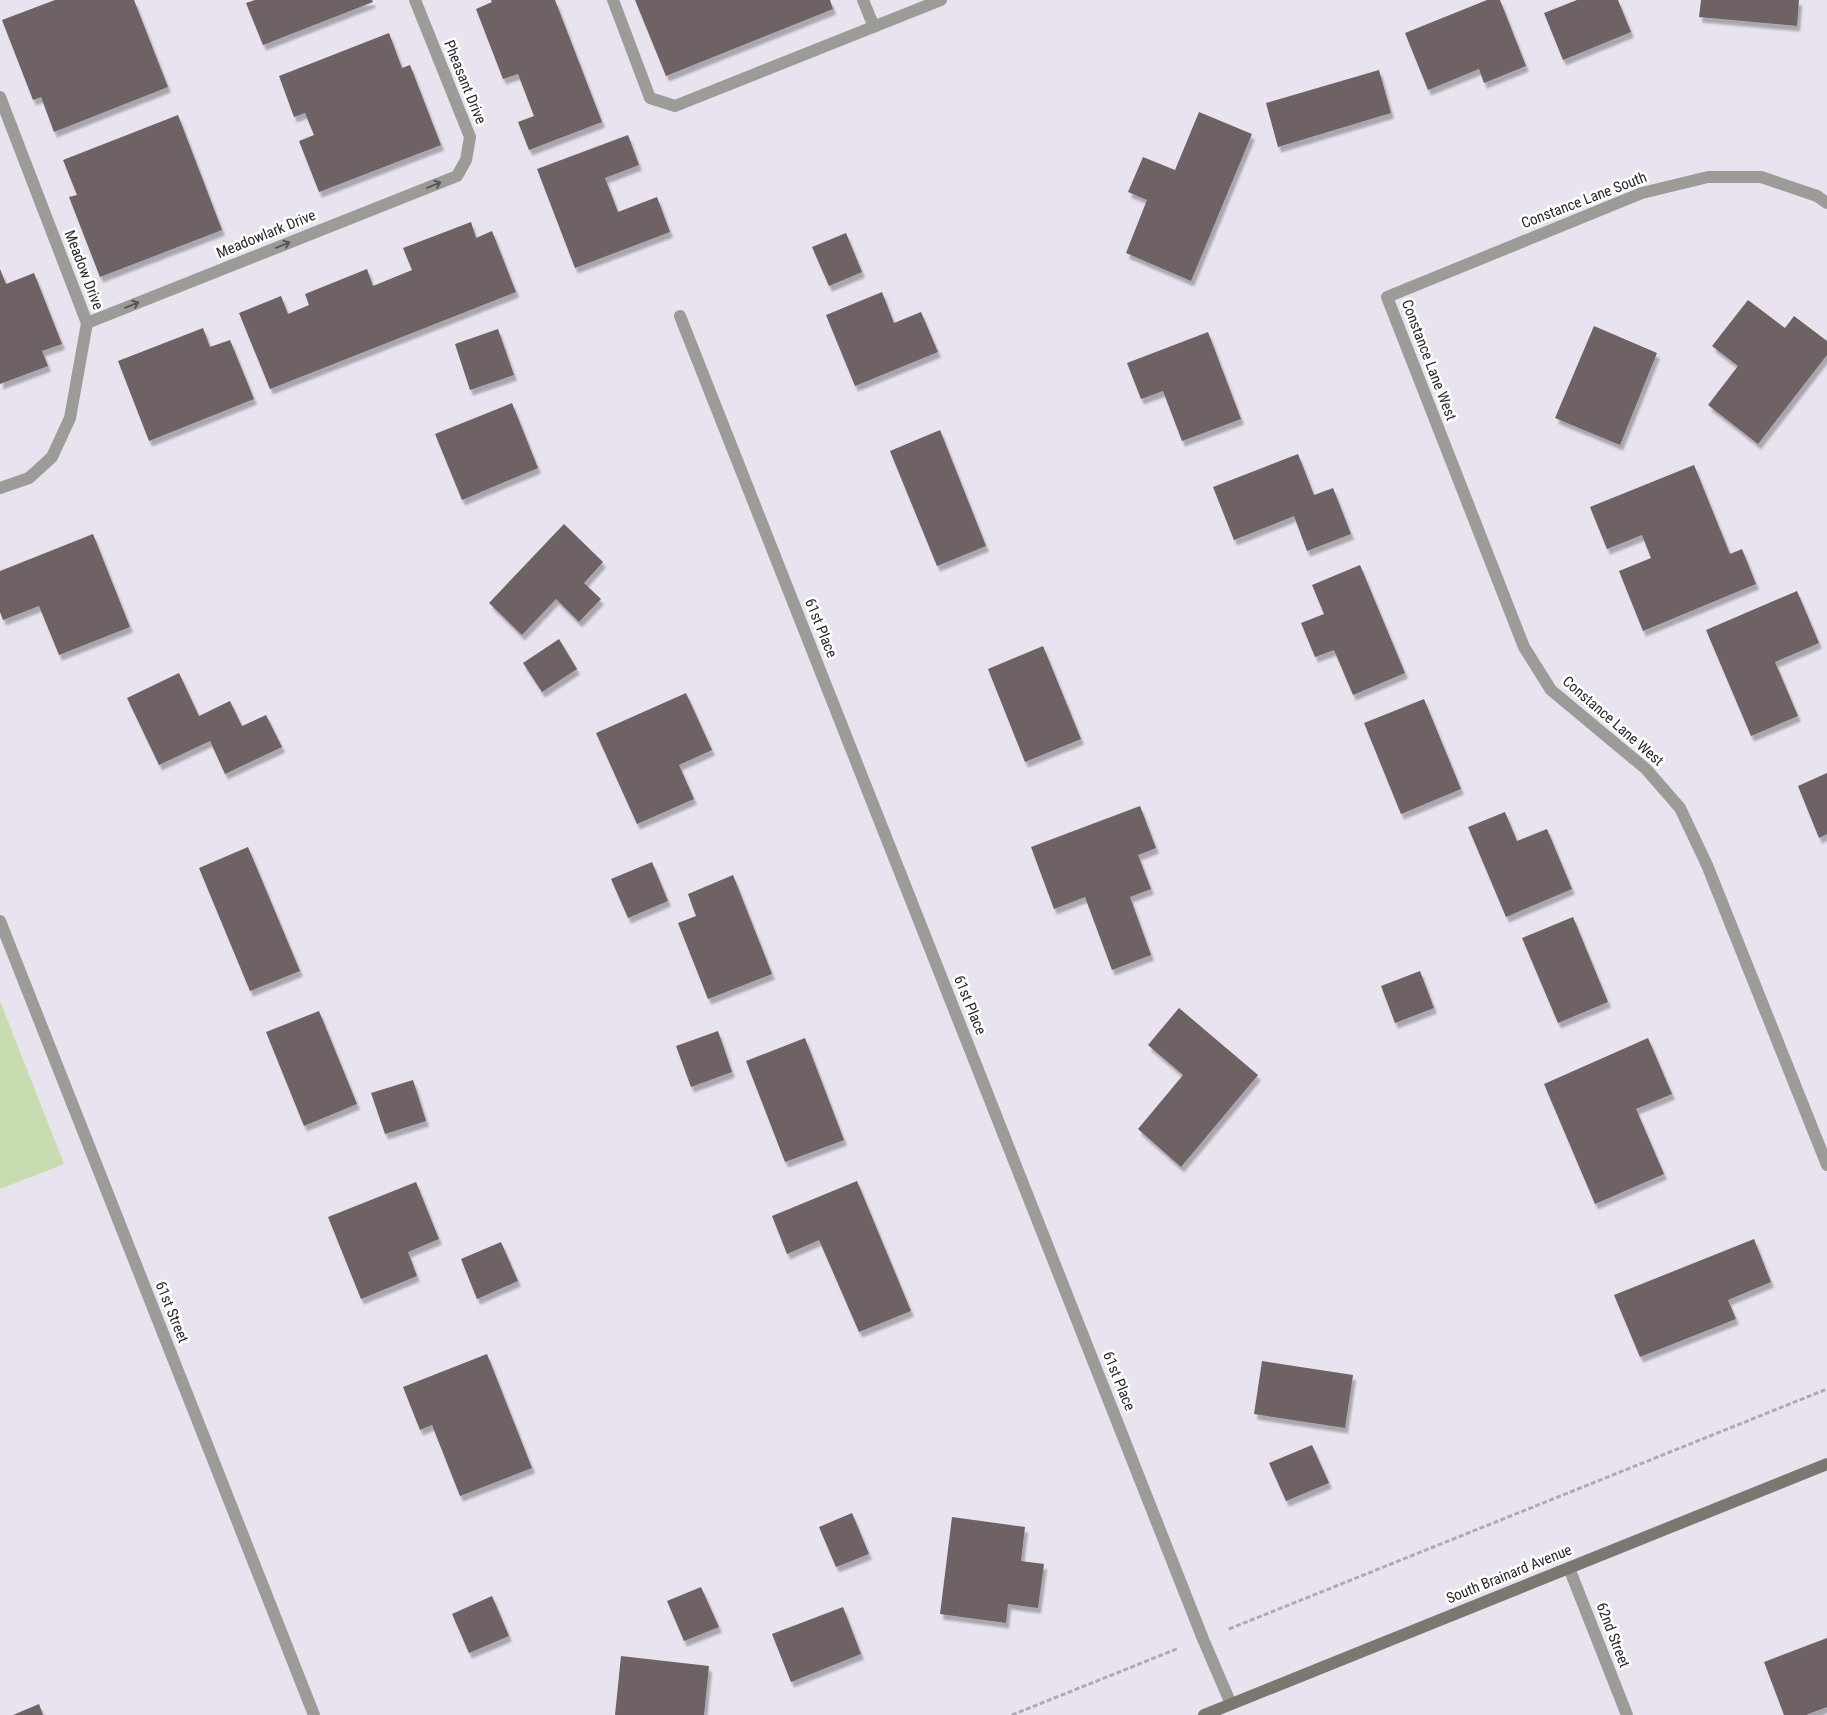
<svg xmlns="http://www.w3.org/2000/svg" width="1827" height="1715" viewBox="0 0 1827 1715" font-family="'Roboto Condensed',sans-serif">
	<defs>
		<filter id="shadow"><feDropShadow dx="3" dy="5.5" stdDeviation="1" flood-color="#0004"/></filter>
	</defs>
	<rect width="100%" height="100%" fill="#e8e3ee"/>
	<path fill="#c7ddb1" d="M0 1001 64 1164 0 1189Z"/>
	<path fill="#6e6265" filter="url(#shadow)" d="M55 0H134L168 87 54 132 41 97 33 100 2 20Z
		M255 0H372L373 2 263 45 246 3Z
		M491 0H555L602 122 529 150 518 122 534 116 518 74 503 79 476 9 492 2Z
		M635 0H830L833 9 666 76Z
		M1487 0H1500L1526 66 1484 83 1479 69 1428 90 1405 33Z
		M1577 0H1618L1631 32 1563 60 1544 13Z
		M1701 0H1799L1797 26 1699 17Z
		M389 33 402 68 410 65 441 145 319 192 299 141 314 135 305 113 294 117 279 76Z
		M1379 70 1391 113 1278 147 1266 103Z
		M1199 112 1252 134 1191 281 1126 253 1147 200 1128 192 1143 157 1175 170Z
		M178 115 222 230 100 277 69 197 77 195 63 160Z
		M628 135 639 165 605 178 618 212 657 197 670 232 575 268 537 169Z
		M471 222 476 238 492 231 516 292 270 389 239 313 281 296 288 314 309 305 305 294 367 269 373 286 412 270 403 248Z
		M846 233 862 272 829 286 812 247Z
		M0 269 6 284 34 273 62 344 42 351 48 366 0 384Z
		M882 292 894 323 921 312 938 352 855 386 826 315Z
		M1748 300 1785 328 1794 316 1827 341V355L1758 444 1708 405 1738 366 1712 346Z
		M1594 326 1657 353 1620 445 1555 418Z
		M203 328 210 347 230 340 254 399 149 441 118 361Z
		M498 329 514 375 470 390 455 344Z
		M1208 332 1241 419 1182 441 1163 391 1141 399 1127 363Z
		M512 403 538 468 462 500 435 434Z
		M940 430 986 546 937 566 890 451Z
		M1298 454 1314 495 1333 488 1351 534 1307 551 1294 516 1234 540 1213 487Z
		M1694 465 1730 554 1742 549 1756 584 1643 631 1619 571 1651 558 1642 535 1607 549 1590 507Z
		M564 524 603 562 584 583 601 599 579 622 556 599 522 635 489 603Z
		M93 534 130 627 59 655 39 606 3 620 0 612V571Z
		M1360 565 1405 673 1353 695 1334 650 1315 657 1301 623 1324 614 1312 585Z
		M1797 591 1819 643 1775 662 1798 716 1751 736 1706 630Z
		M559 639 577 669 542 692 523 663Z
		M1043 646 1081 739 1025 762 988 669Z
		M179 673 199 716 230 701 242 726 266 715 282 747 225 774 210 741 159 765 127 698Z
		M686 693 712 750 679 765 694 799 637 824 596 733Z
		M1424 699 1461 789 1401 814 1364 723Z
		M1827 773V834L1819 838 1798 786Z
		M1140 806 1156 848 1138 855 1151 889 1130 897 1151 955 1112 970 1085 897 1054 909 1031 847Z
		M1505 812 1517 841 1547 829 1572 889 1506 917 1468 827Z
		M248 847 300 971 250 991 199 868Z
		M652 862 668 901 628 918 611 879Z
		M733 875 772 974 708 999 678 923 696 916 688 894Z
		M1573 917 1608 1002 1558 1023 1522 938Z
		M1420 971 1434 1008 1395 1023 1381 986Z
		M1179 1008 1258 1075 1181 1167 1138 1129 1183 1075 1148 1045Z
		M319 1011 357 1104 304 1126 266 1032Z
		M718 1031 732 1072 691 1087 676 1046Z
		M805 1038 844 1140 785 1162 746 1061Z
		M1648 1038 1672 1094 1636 1109 1664 1174 1595 1204 1544 1084Z
		M413 1080 426 1121 385 1134 371 1093Z
		M857 1181 911 1311 859 1332 819 1240 787 1254 772 1216Z
		M416 1182 439 1239 408 1252 417 1276 361 1299 328 1217Z
		M1754 1239 1771 1282 1728 1300 1736 1319 1640 1357 1614 1295Z
		M501 1242 518 1281 477 1299 461 1259Z
		M487 1354 532 1468 460 1496 432 1425 420 1430 403 1387Z
		M1262 1361 1353 1375 1345 1428 1254 1414Z
		M1312 1445 1329 1483 1286 1501 1269 1463Z
		M852 1513 869 1554 836 1567 819 1527Z
		M952 1517 1025 1527 1021 1561 1044 1564 1038 1608 1008 1604 1006 1623 940 1614Z
		M701 1587 719 1627 684 1641 667 1601Z
		M492 1596 509 1636 469 1653 452 1614Z
		M843 1607 861 1654 791 1682 772 1634Z
		M1827 1638V1707L1806 1715H1784L1764 1662Z
		M621 1656 709 1666 704 1715H615Z
		M39 1704 43 1715H13Z"/>
	<g fill="none" stroke-linecap="round" stroke-linejoin="round">
		<path stroke="#aeaab3" stroke-width="3" stroke-dasharray="5 2.5" stroke-linecap="butt" d="M1229 1629 1827 1389
			M1012 1715 1179 1648"/>
		<path stroke="#9d9b97" stroke-width="12" d="M613 0 650 98 675 106 941 0
			M863 0 874 27"/>
		<path stroke="#9d9b97" stroke-width="12" d="M0 97 87 323 70 418 52 457 29 478 0 488
			M1827 203 1817 196 1761 177H1708L1642 193 1387 297 1524 647 1551 690 1646 769 1680 808 1707 865 1827 1165
			M680 316 1203 1639 1231 1704
			M87 323 457 176 466 160 470 137 415 0
			M0 921 314 1715
			M1569 1568 1627 1715"/>
		<path stroke="#7b7871" stroke-width="12" d="M1204 1715 1827 1464"/>
	</g>
	<defs><path id="oneway-shaft" d="M-6 0H5M1.5-3L5.5 0L1.5 3" fill="none" stroke-width="1.6" stroke-linecap="round" stroke-linejoin="round" transform="scale(1.25)"/></defs>
	<g stroke="#585657">
		<use href="#oneway-shaft" transform="translate(434 185) rotate(-22)"/>
		<use href="#oneway-shaft" transform="translate(283 245) rotate(-22)"/>
		<use href="#oneway-shaft" transform="translate(132 305) rotate(-22)"/>
	</g>
	<g text-anchor="middle" dominant-baseline="central" stroke-width="5" stroke-linejoin="round" paint-order="stroke">
		<g font-size="15" fill="#2a282c" stroke="#fff">
			<text transform="translate(465 82) rotate(68)">Pheasant Drive</text>
			<text transform="translate(1584 200) rotate(-21)">Constance Lane South</text>
			<text transform="translate(266 234) rotate(-22)">Meadowlark Drive</text>
			<text transform="translate(84 270) rotate(69)">Meadow Drive</text>
			<text transform="translate(1429 360) rotate(69)">Constance Lane West</text>
			<text transform="translate(821 628) rotate(68)">61st Place</text>
			<text transform="translate(1613 721) rotate(41)">Constance Lane West</text>
			<text transform="translate(970 1005) rotate(68)">61st Place</text>
			<text transform="translate(172 1312) rotate(68)">61st Street</text>
			<text transform="translate(1119 1381) rotate(68)">61st Place</text>
			<text transform="translate(1509 1574) rotate(-22)">South Brainard Avenue</text>
			<text transform="translate(1613 1635) rotate(69)">62nd Street</text>
		</g>
	</g>
</svg>
